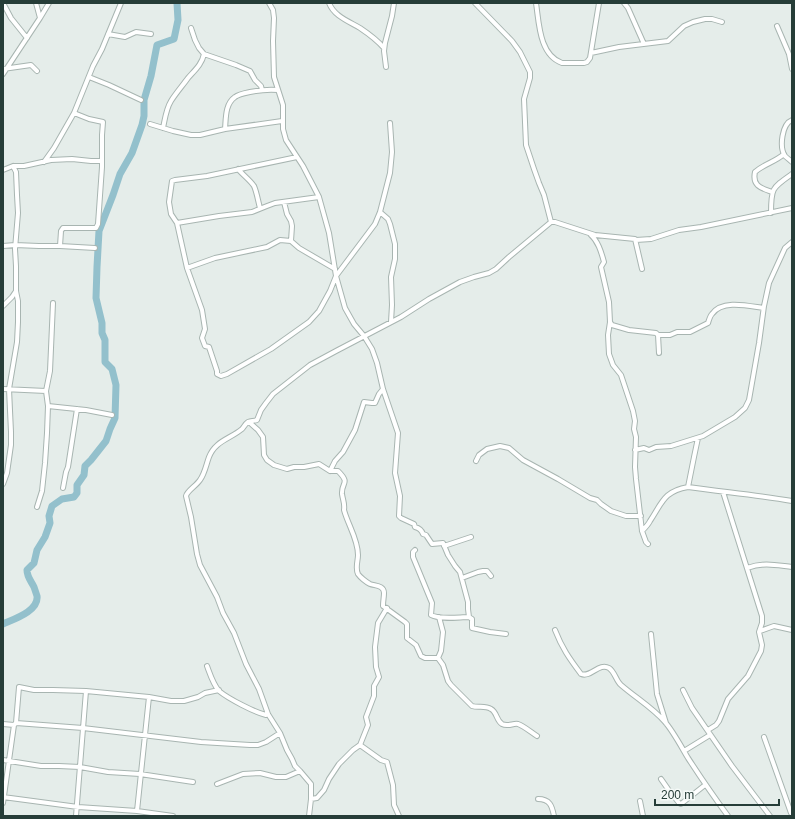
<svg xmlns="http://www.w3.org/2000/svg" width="795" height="819" viewBox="0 0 795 819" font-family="Arial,sans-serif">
	<rect width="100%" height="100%" fill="#e5edea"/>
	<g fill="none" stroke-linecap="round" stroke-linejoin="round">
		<path stroke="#93c0cc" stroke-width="7" d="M3 624C14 619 39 611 37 596 36 593 35 590 34 587 31 581 27 577 27 570L34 563 37 550 45 537 50 523 49 516 52 506 62 499 74 497 77 493V485L84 475 85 466 91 460 106 441 110 429 115 418 116 385 112 369 105 362V340L102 333V323L96 298 97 267 99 231 113 195 120 174 132 153 142 125 144 116V100L151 76 157 45 174 39 178 20 177 3"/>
		<g stroke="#a8b5b1" stroke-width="6">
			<path id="street" d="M3 3 11 18 27 38
				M36 3 40 18
				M269 3 273 10 274 18 273 41 274 77 283 105V129L286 140 303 166 319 197 329 233 336 276 345 308 354 324 364 336 372 349 377 363 383 389 398 433 395 473 400 496 399 516 401 518 414 524 415 527C419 528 422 531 423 534L426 535 432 544 443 543 448 555 455 566 460 572 468 602V609L469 617 472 619V628L490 632 506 634
				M329 3C334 16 348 21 360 28 369 34 377 40 384 48
				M475 3 512 41 520 52 530 72V78L524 99 526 145 534 169 539 183 544 195 551 222
				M536 3C539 22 539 55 562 63H584L587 62 590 58 599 3
				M624 3 628 8 644 44
				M777 26 789 54 792 69
				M191 28 195 40 199 48 204 54 236 65 250 71 255 80 261 86 262 90
				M108 34 125 37 136 32 151 34
				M591 53 619 47 668 41 684 26 693 22 705 19H712L722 22
				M386 67 384 51 385 43 392 16 394 3
				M3 69 31 65 37 71
				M3 74 40 18 49 3
				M89 77 109 85 141 100
				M792 120C782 124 779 147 785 156 787 158 790 160 792 162
				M150 124 173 131 191 135H200L225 129 282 121
				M163 128C165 119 166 109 171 101 176 93 183 85 188 78 195 70 202 64 204 54
				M225 129C226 118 225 104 235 97 239 94 245 93 250 92 260 90 268 89 278 90
				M297 157 207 176 175 180 172 181 169 202 171 214 177 223 187 268 202 310 205 329 202 338 205 346 209 347 217 371V374L221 376 227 374 271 349 309 322 319 311 330 291 336 276 375 224 380 212 390 173 392 152 390 123
				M44 162 54 148 74 113 93 66 102 49 121 3
				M238 169C243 175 250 180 254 186 257 193 258 201 260 208
				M3 170 13 166H24L51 160 72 159 91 161H101
				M772 192C761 188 752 186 755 172 764 164 775 162 784 154
				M284 202 287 214 291 221 292 226 291 241
				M380 212 388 219 390 224 395 244V259L391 277 392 305 391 322
				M771 213C771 188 772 188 792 174
				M177 223 219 216 252 212 267 206 275 203 319 197
				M590 234C598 241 601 251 604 262L601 267 609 302 610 322 608 335 609 354 613 365 621 375 633 411 635 421 634 429 636 437 635 467 636 479 642 531 646 542 648 544
				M636 240 651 239 679 230 701 227 792 208
				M3 246 15 245 39 246H60L95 248
				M60 246 61 231 63 228H96L98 224 102 167V135L103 122 89 119 74 113
				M187 268 215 258 267 247 280 240 291 241 299 248 335 269
				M3 306 12 297 16 291
				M610 322 612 325 629 330 656 333 658 335 659 353
				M658 335H670L677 332H690L708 323C709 320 710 316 712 314 722 299 749 306 763 308
				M3 389 46 391
				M48 406 86 410 112 415
				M249 422 258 430 263 437 264 455 267 460 274 465 287 469 294 467H304L319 464 330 471H338C351 484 341 482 342 494 343 501 345 503 344 510 348 525 358 539 358 555 358 561 355 568 358 574 360 577 366 582 370 584 375 586 384 585 384 593 384 597 383 601 383 606L405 622 407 624V638L416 645 421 656 425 658H438L443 665 448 681 451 685 472 706C478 708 485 705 491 709 497 712 496 720 502 724 508 727 513 723 518 724 524 726 532 733 537 736
				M635 450 644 448 649 450 656 447 671 446 703 436 735 417 745 408 749 400 759 343 764 306 769 283 785 248 792 242
				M476 461 479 455 487 449 500 446 509 448 523 460 558 479 590 498 597 500 601 504 611 511 626 516H641
				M330 471 335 461 343 452 355 430 364 402 372 403H375L379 394 383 389
				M3 484 7 473 11 445V432L9 389 17 342 18 322V301L16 291V266L15 249 18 213 17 195 16 172 13 166
				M688 487 694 457 698 438
				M63 488 66 472 68 467 77 409
				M37 507 42 491 45 463 47 433 48 406 46 391 50 371 53 303
				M642 531C645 528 648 525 650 521 662 503 664 491 688 487 723 492 757 495 792 501
				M444 546 471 537
				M415 550 413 552V557L432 603 431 615C440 620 459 617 469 617
				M747 568C764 562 775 565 792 567
				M462 578 478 572 483 571H487L491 576
				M555 630C562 648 569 658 581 674 591 678 599 662 609 668 615 672 616 681 621 685 636 698 653 708 665 722 673 731 682 748 688 758 701 778 714 797 728 816
				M760 631 774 626 792 630
				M651 634 657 694 666 723
				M438 658 441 651 443 632 439 617
				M207 666C210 674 213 684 219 691 229 699 254 712 266 715L268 714
				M683 690 692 708 732 766 770 816
				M16 723 19 687 34 690H53L86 691 149 697 171 701H184L198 697 205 693 219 690
				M3 724 14 725 16 723 83 728 201 742 250 745H258L266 742 280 733
				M708 730 716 725 719 721 728 699 748 676 761 651 762 645 759 632 762 623V616L723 492
				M764 737 791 813
				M360 745 381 760 387 762 393 785 394 805 399 816
				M684 751 710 735
				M3 760 41 766H59L80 767 108 772 140 774 193 782
				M661 779 668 789 679 803 681 804 705 785
				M217 784 243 774 260 773 276 777H286L300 771
				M3 797 78 807 137 811 173 816
				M311 799 317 798 324 790 329 779 339 764 353 750 360 745 368 725 366 717 374 696V686L379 677 376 667 375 647 378 623 387 608
				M538 799C550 799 552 806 554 816
				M640 801 643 816
				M3 803 14 725
				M137 811 149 697
				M76 816 86 691
				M309 816 311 799V784L300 771 295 766 292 759 287 750 280 733 268 714 259 689 246 664 234 633 223 613 217 597 200 565 197 554 191 517 186 496C187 491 196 486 200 480 205 473 206 465 209 457 215 441 230 439 242 429 244 427 245 424 248 422 251 421 254 421 257 420L261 410 266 403 273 394 310 365 336 351 401 317 429 299 460 282 474 277 489 273 496 269 509 257 551 222H555L595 235 635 239 642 269"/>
		</g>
		<use href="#street" stroke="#fff" stroke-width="4"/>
	</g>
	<rect width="795" height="819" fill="none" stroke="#263d38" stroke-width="8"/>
	<path d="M655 799v6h124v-6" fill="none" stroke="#263d38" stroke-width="2"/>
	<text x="661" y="799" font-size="12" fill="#263d38" stroke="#f6faf8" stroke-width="3" paint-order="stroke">200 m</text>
</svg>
